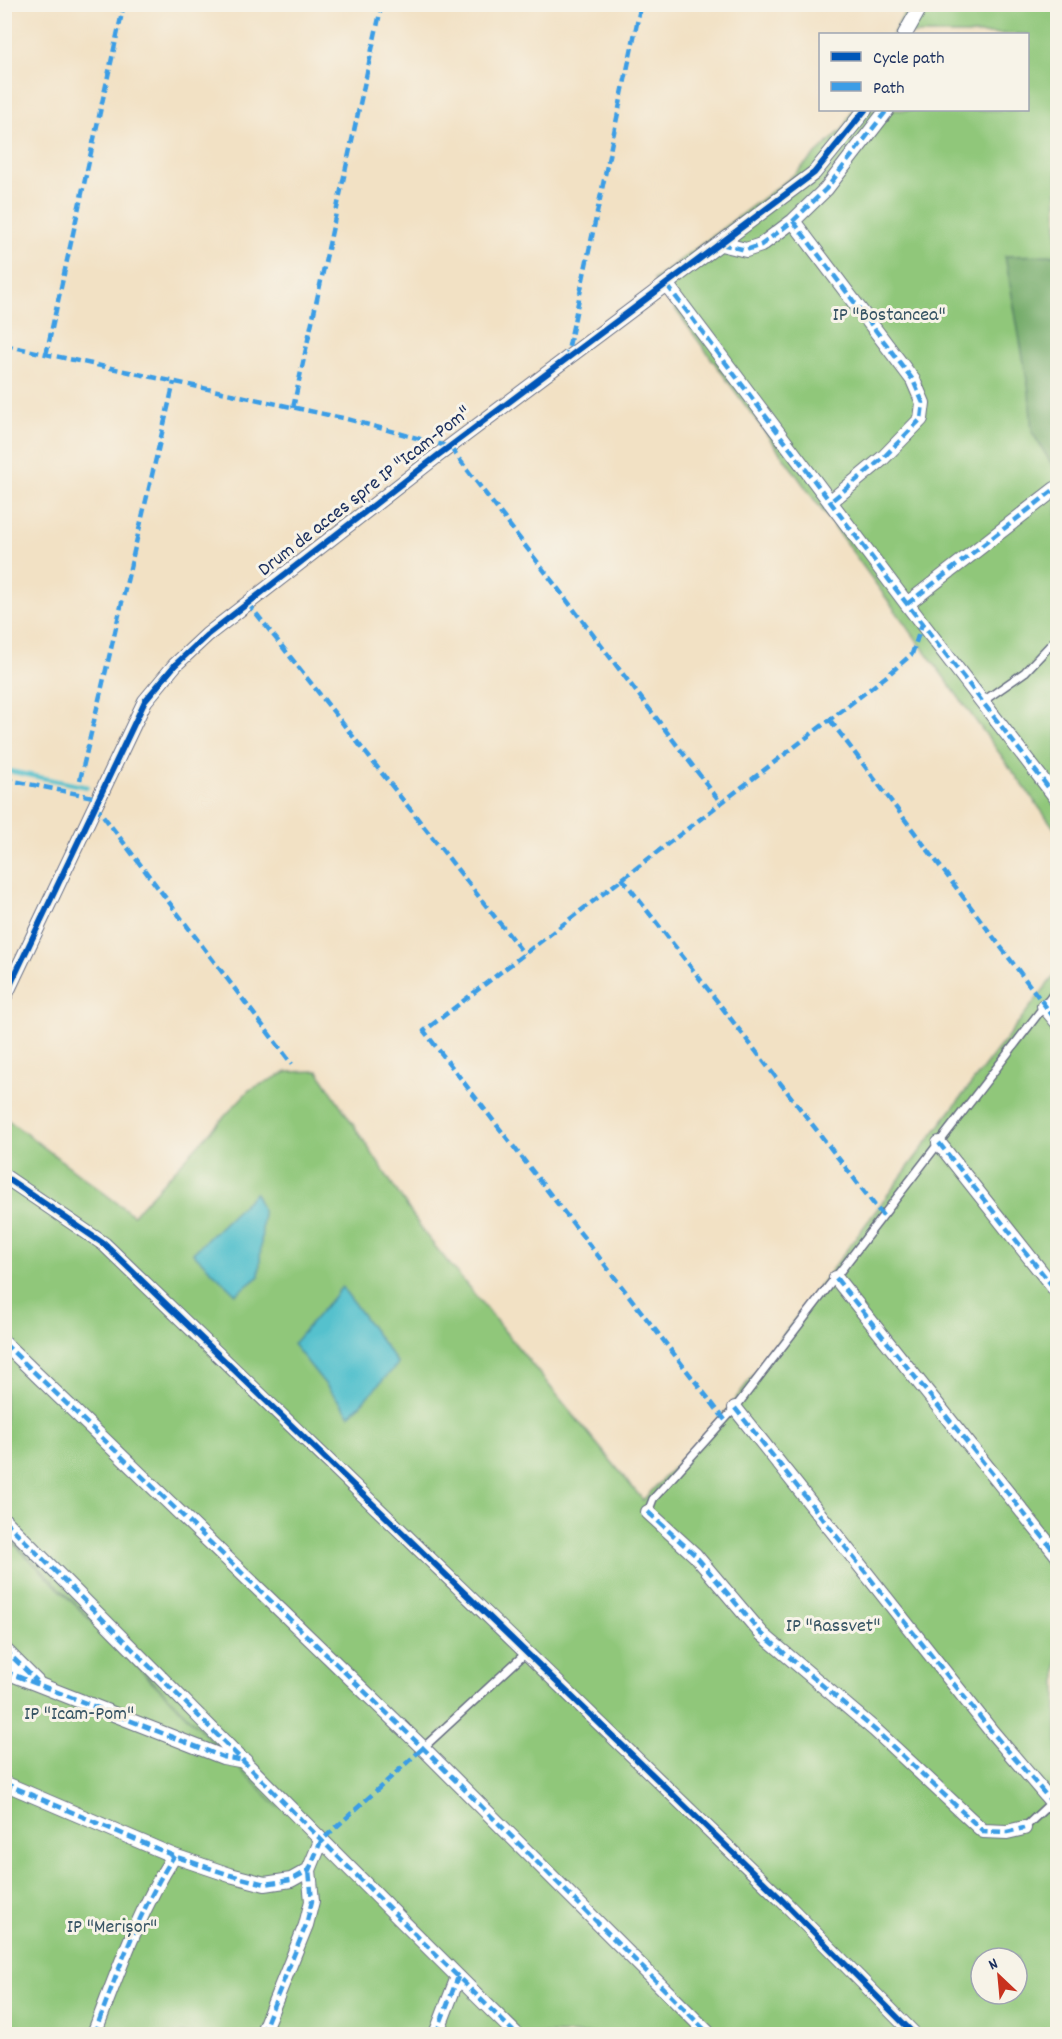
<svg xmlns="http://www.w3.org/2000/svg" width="1062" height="2039" viewBox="0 0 1062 2039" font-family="Dekko,sans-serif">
	<rect width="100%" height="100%" fill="#f7f3e8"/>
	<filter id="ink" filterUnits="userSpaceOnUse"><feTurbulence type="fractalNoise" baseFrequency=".0167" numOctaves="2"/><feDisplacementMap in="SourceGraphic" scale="12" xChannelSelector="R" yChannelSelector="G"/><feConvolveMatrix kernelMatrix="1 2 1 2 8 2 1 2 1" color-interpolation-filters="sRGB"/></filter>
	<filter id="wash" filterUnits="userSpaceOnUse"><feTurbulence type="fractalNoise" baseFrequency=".008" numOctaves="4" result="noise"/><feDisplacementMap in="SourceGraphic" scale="24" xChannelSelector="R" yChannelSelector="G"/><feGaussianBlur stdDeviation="1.35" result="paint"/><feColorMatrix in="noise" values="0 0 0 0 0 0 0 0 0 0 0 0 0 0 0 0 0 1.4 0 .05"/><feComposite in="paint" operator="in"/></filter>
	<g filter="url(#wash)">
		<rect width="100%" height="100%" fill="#f2e1c4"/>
		<path fill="#90c77a" stroke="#567b6c" stroke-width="1.5" fill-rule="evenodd" d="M909 5H1057V832L654 280 790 178 843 129 853 110H1028V34H893Z
			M1057 972V2034H5V1535L279 1808 5 1533 4 1117 133 1215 249 1090 287 1072 318 1071 425 1234 643 1500 728 1409 939 1126ZM981 1958H1017V1994H981Z"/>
		<path fill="#74ac6a" stroke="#486e64" stroke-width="1.5" d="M1057 255H1058L1057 473 1032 432 1029 391 1005 256Z"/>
		<path fill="#55c1cd" stroke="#387896" stroke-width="1.5" d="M255 1193 263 1211 259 1276 236 1294 193 1253Z
			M342 1287 398 1364 350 1415 293 1344Z"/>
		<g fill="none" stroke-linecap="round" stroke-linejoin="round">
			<path stroke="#55c1cd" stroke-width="4.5" d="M4 770 87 787"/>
		</g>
	</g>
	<g filter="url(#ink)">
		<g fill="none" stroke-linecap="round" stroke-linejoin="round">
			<g stroke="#666d82" stroke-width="10">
				<path id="lane" d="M982 702 1025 672 1058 637
					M648 1512 653 1499 735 1408 1058 988
					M423 1748 526 1653
					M1024 1828 1058 1796"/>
			</g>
			<g stroke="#666d82" stroke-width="16">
				<path id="street" d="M905 34 922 4
					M793 221 913 380 923 403 921 419 883 458 830 502
					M721 244 746 250 761 245 793 221 826 189 887 110
					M667 285 907 604 1058 800
					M907 604 1055 489
					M4 998 145 701 175 665 207 635 437 456 814 173 865 110
					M1044 1006 1058 1023
					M939 1143 1058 1293
					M4 1176 104 1244 781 1899 914 2034
					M836 1278 1058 1556
					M4 1343 423 1748 709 2034
					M735 1408 992 1732 1051 1801
					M648 1512 695 1555 762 1634 875 1730 983 1831 1007 1832 1024 1828
					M4 1520C175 1691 344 1865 516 2034
					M4 1649 37 1682
					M4 1671 223 1757 245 1761
					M4 1783 174 1856 230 1875 265 1884 291 1880 309 1870 321 1841
					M94 2034C117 1974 139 1910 174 1856
					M262 2034 306 1925 312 1901 309 1870
					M436 2034 458 1977"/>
			</g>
			<use href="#lane" stroke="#fff" stroke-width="7"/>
			<use href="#street" stroke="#fff" stroke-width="14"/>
			<path stroke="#3b9de6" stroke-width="4.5" stroke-dasharray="9 4.5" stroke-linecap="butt" d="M793 221 913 380 923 403 921 419 883 458 830 502
				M721 244 746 250 761 245 793 221 826 189 887 110
				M667 285 907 604 1058 800
				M4 345 347 419 450 447 721 803
				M46 355 124 4
				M566 360 641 4
				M293 408 382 4
				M248 603 524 954
				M907 604 1055 489
				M830 720 1058 1023
				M4 779 98 798
				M80 780 174 382
				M95 805 292 1064
				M622 878 883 1216
				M939 1143 1058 1293
				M836 1278 1058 1556
				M4 1343 423 1748 709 2034
				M735 1408 992 1732 1051 1801
				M725 1420 424 1031 888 675 912 654 922 624
				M648 1512 695 1555 762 1634 875 1730 983 1831 1007 1832 1024 1828
				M4 1520C175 1691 344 1865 516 2034
				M4 1649 37 1681
				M4 1671 223 1757 245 1761
				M4 1783 174 1856 230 1875 265 1884 291 1880 309 1870 321 1841 423 1748
				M94 2034C117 1974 139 1910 174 1856
				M262 2034 306 1925 312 1901 309 1870
				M436 2034 458 1977"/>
			<g stroke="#f7f3e8" stroke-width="10">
				<path id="cycleway" d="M4 998 145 701 175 665 207 635 437 456 814 173 865 110
					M4 1176 104 1244 781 1899 914 2034"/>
			</g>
			<use href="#cycleway" stroke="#0057b8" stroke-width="6"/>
		</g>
	</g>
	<g text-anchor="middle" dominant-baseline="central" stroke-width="6" stroke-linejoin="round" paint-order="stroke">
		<g font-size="20" fill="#385565" stroke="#f7f3e8">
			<text x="889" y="316">IP "Bostancea"</text>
			<text x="833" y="1627">IP "Rassvet"</text>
			<text x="79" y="1715">IP "Icam-Pom"</text>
			<text x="112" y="1928">IP "Merișor"</text>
		</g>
		<g font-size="20" fill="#1b2f5e" stroke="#f7f3e8">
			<text transform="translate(365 492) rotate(-38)">Drum de acces spre IP "Icam-Pom"</text>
		</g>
	</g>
	<rect width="1062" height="2039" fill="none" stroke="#f7f3e8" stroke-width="24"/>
	<rect x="819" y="33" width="210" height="78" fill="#f7f3e8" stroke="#9fa5b1" stroke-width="1.5"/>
	<rect x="831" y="52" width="30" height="9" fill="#0057b8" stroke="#9fa5b1" stroke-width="1.5"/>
	<text x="873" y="63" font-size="18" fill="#1b2f5e">Cycle path</text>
	<rect x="831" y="82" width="30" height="9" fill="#3b9de6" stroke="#9fa5b1" stroke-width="1.5"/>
	<text x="873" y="93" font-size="18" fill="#1b2f5e">Path</text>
	<g transform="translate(999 1976) rotate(334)"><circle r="28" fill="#f7f3e8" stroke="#9fa5b1" stroke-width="1.5"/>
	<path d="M0-4.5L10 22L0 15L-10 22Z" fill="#c8321e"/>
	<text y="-9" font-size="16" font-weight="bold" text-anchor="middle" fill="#1b2f5e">N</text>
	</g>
</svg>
